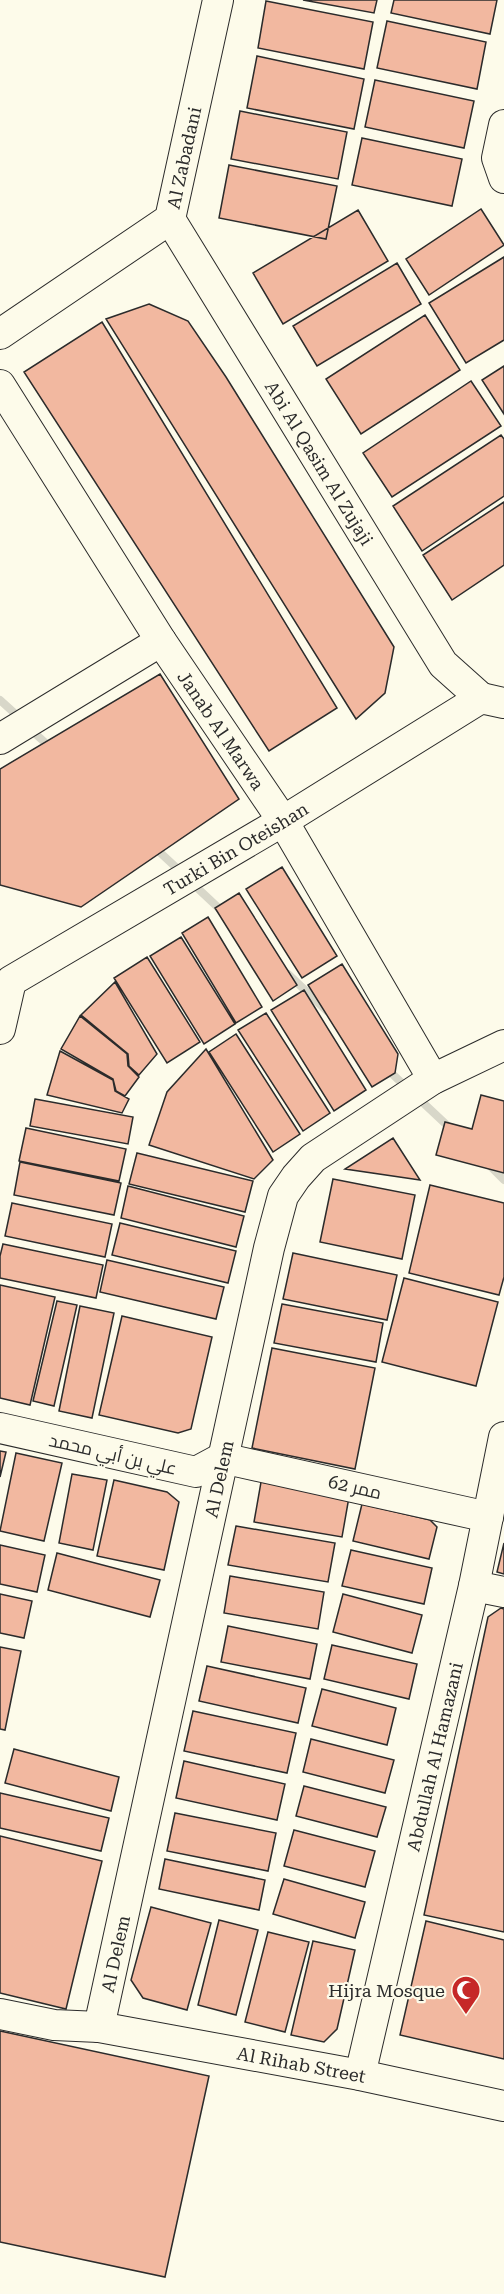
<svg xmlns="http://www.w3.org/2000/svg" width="504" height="2294" viewBox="0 0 504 2294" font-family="'Roboto Serif',Cairo,serif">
	<rect width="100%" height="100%" fill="#fdfbea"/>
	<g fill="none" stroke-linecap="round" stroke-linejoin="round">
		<path stroke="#d8d7c9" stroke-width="8" d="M0 700 21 719
			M29 728 51 748
			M153 846 181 872
			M192 883 225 914
			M288 974 327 1011
			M385 1067 407 1088
			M418 1098 451 1129
			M488 1164 504 1180"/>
	</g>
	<path fill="#f2b8a0" stroke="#2b2b2b" stroke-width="1.5" d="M303 0H377L374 13Z
		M394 0H497L490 34 391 13Z
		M266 1 373 22 364 69 258 48Z
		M387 21 486 42 477 89 377 68Z
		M257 56 364 79 354 129 247 108Z
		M375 80 474 101 464 148 365 127Z
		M240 111 347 132 338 179 231 159Z
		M362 138 462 159 452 206 352 185Z
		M229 165 337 186 326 239 219 218Z
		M481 209 504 245 429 295 406 259Z
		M358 210 388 261 283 324 253 273Z
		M504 257V340L466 363 429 303Z
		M397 263 421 304 317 366 293 326Z
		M149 304 188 321 226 377 394 647 385 693 356 719 106 319Z
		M425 315 460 370 361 434 326 379Z
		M102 322 337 708 269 751 24 372Z
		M504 366V414L482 380Z
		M471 381 501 426 392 497 363 453Z
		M501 435 504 439V496L422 551 393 506Z
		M504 502V565L452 600 423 555Z
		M160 674 239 799 81 907 0 885V769Z
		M282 867 337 956 302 978 246 889Z
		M239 893 297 985 273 1001 215 908Z
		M208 917 262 1007 236 1023 182 933Z
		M181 937 235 1024 204 1044 150 956Z
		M147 957 200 1042 167 1063 114 978Z
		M342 964 398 1054 395 1073 372 1087 308 985Z
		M115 982 157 1054 139 1075 129 1066 128 1054 81 1015Z
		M304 990 366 1090 334 1111 271 1010Z
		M266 1013 330 1113 303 1131 238 1030Z
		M80 1016 127 1054 128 1066 139 1077 125 1096 116 1091 113 1079 61 1049Z
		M236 1034 300 1134 273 1152 209 1052Z
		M206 1049 273 1160 254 1179 149 1145 167 1092Z
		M60 1051 113 1080 115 1091 129 1099 122 1113 47 1095Z
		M481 1095 504 1101V1173L436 1155 445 1122 472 1129Z
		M35 1099 133 1117 128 1144 30 1126Z
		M26 1128 126 1149 119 1181 19 1161Z
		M393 1138 420 1180 345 1169Z
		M137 1153 253 1181 245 1212 129 1184Z
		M20 1162 121 1183 114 1215 14 1195Z
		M333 1179 415 1195 402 1259 320 1242Z
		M430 1185 504 1203V1277L499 1295 409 1273Z
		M128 1186 244 1216 236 1247 121 1218Z
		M12 1203 112 1224 105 1257 5 1236Z
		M120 1223 236 1251 228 1283 112 1255Z
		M3 1244 103 1265 96 1298 0 1278V1256Z
		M293 1253 397 1275 387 1320 283 1299Z
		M107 1260 224 1287 216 1319 100 1292Z
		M404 1278 498 1302 476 1386 382 1362Z
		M0 1285 55 1297 30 1405 0 1398Z
		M57 1301 77 1305 54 1406 33 1401Z
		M282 1304 383 1323 376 1362 274 1343Z
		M80 1306 114 1313 92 1418 59 1411Z
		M122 1316 212 1337 191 1429 178 1433 99 1415Z
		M272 1348 375 1368 355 1469 252 1448Z
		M0 1451 6 1452 0 1477Z
		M16 1453 62 1463 44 1541 0 1531Z
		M72 1474 107 1480 93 1550 59 1543Z
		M114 1480 167 1492 179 1502 164 1570 97 1556Z
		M261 1482 349 1497 342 1537 254 1522Z
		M362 1504 430 1520 437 1527 429 1559 353 1541Z
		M236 1526 335 1543 328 1582 228 1565Z
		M504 1543V1574L497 1572Z
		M0 1545 45 1555 37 1592 0 1584Z
		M351 1550 432 1568 424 1604 342 1586Z
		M57 1553 160 1580 150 1617 48 1590Z
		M230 1576 324 1592 318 1629 224 1613Z
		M0 1594 32 1601 24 1638 0 1633Z
		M343 1594 422 1615 412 1653 333 1632Z
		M501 1608 504 1609V1932L424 1915 488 1617Z
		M228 1626 317 1644 310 1679 221 1662Z
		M332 1645 417 1664 409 1699 324 1679Z
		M0 1647 21 1651 5 1730 0 1729Z
		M207 1666 306 1688 298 1723 199 1701Z
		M322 1689 396 1708 387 1745 312 1726Z
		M193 1711 296 1733 287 1773 184 1751Z
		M311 1739 394 1760 385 1793 303 1772Z
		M14 1749 119 1777 111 1811 5 1783Z
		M184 1761 285 1784 277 1820 176 1798Z
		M304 1786 386 1807 377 1837 296 1816Z
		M0 1793 109 1818 101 1851 0 1828Z
		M175 1813 276 1833 268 1871 167 1851Z
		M294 1830 375 1851 365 1887 284 1866Z
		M0 1836 102 1861 66 2009 0 1993Z
		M165 1859 265 1880 259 1910 159 1889Z
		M284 1879 365 1902 355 1938 273 1914Z
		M151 1907 211 1923 187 2010 143 1998 131 1980Z
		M219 1920 258 1930 236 2015 198 2005Z
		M426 1921 504 1940V2059L400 2035Z
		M268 1932 309 1942 285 2032 245 2022Z
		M313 1941 355 1950 337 2029 324 2042 291 2035Z
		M0 2031 209 2076 165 2277 0 2242Z"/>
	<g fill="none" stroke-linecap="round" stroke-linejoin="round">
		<g stroke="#2b2b2b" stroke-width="32">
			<g id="minor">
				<path d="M504 125 497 158 504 178"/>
				<path id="s1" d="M170 219 443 664 481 698"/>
				<path id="s2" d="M0 334 170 219 218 0"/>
				<path id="s3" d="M0 385 161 641 283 821 433 1079"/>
				<path d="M0 739 161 641"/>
				<path id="s4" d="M0 1029 11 981 283 821 481 698 504 703"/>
				<path d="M0 1428 196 1472 222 1458 488 1517"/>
				<path d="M474 1586 504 1592"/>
				<path id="s5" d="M0 2014 54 2025 99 2027 360 2075 504 2106"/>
				<path id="s6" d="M99 2027 269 1248 283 1196 296 1177 313 1158 433 1079 504 1045"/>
				<path id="s7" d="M360 2075 474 1586 504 1437"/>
			</g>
		</g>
		<use href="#minor" stroke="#fdfbea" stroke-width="30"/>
	</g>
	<defs>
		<g id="mosque-pin" transform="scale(1.5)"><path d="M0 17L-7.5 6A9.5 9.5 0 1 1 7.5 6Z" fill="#c62828" stroke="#fdfbea"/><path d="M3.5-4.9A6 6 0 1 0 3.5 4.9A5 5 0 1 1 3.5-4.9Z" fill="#fff"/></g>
	</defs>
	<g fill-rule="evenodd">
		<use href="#mosque-pin" x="466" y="1990"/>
	</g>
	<g text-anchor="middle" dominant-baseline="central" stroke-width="4.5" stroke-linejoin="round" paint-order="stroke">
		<g font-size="18" fill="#2b2b2b" stroke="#fdfbea">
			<text stroke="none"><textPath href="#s2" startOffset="268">Al Zabadani</textPath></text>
			<text stroke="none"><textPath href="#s1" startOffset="286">Abi Al Qasim Al Zujaji</textPath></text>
			<text stroke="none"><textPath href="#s3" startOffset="410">Janab Al Marwa</textPath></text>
			<text stroke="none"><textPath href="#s4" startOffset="310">Turki Bin Oteishan</textPath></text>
			<text transform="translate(113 1454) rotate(13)">علي بن أبي محمد</text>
			<text stroke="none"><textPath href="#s6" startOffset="561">Al Delem</textPath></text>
			<text transform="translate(355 1487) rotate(13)">ممر 62</text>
			<text stroke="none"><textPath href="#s7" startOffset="327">Abdullah Al Hamazani</textPath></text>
			<text stroke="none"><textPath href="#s6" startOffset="75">Al Delem</textPath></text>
			<text stroke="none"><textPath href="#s5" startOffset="306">Al Rihab Street</textPath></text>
		</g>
		<g font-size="18" fill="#2b2b2b" stroke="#fdfbea" text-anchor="end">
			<text x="445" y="1990">Hijra Mosque</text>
		</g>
	</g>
</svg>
